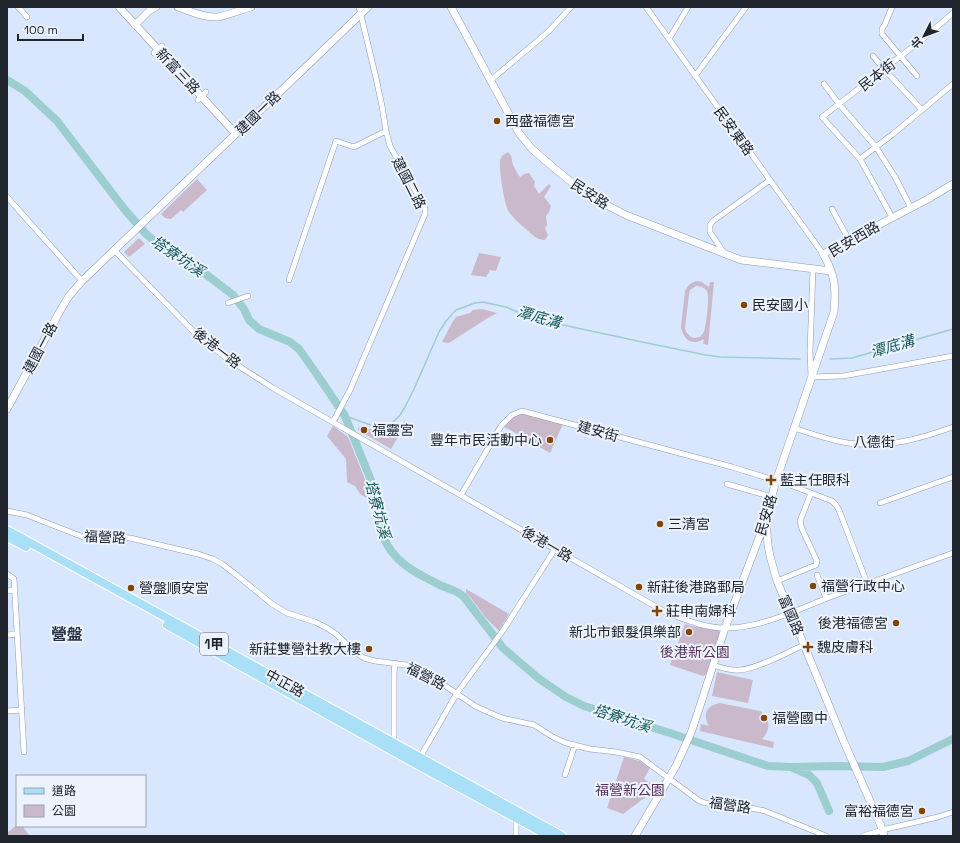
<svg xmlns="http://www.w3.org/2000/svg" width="960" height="843" viewBox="0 0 960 843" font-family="'Space Grotesk','Noto Sans TC',sans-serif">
	<rect width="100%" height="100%" fill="#d8e6fe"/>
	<path fill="#cab9cb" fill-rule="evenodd" d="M508 152C513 157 511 159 513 165 515 169 517 173 520 177L524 174 529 173 535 182 534 186 539 194 549 184 551 186 544 197 551 206 549 212 546 216 547 225 545 228 548 235 545 240C538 240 532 235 527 230 521 225 514 219 509 212 504 204 499 170 500 160 501 158 502 156 503 155Z
		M197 179 207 190 183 212 181 210 171 219 165 218 161 214Z
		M139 238 145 244 129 257 124 252Z
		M479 253 501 257 496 271 490 270 486 277 471 275Z
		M698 281 702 282 709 287 710 282H714L708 345 703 344 704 339C693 346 683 340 681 327L685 291C688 285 691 282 698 281ZM696 286C700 286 704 287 707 291 710 296 706 326 704 332L700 337 694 338 691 337 686 332 685 328 689 294 690 290Z
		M482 309 497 313 486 319 449 343 442 342 452 323 456 317 470 313 473 310Z
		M522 413 563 424 550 453 503 426C509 420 514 415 522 413Z
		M405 421V425L391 449 358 430V428L361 427C378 430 391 436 405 421Z
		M333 426 348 437 366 482 370 481 374 490 377 505 360 494 355 486 347 482 346 459 327 436Z
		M466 589 509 614 499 631 486 618 471 598 466 593Z
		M685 624 696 627 716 630 719 631 720 633 707 674 703 676 670 665Z
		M717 672 753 680 748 703 712 696Z
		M720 703 760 711C771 718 771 730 762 739L774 742 773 748 700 731 701 724 709 726C702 714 707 705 720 703Z
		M624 757 640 761 650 768 644 779 653 785 647 796 623 814 607 808Z
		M17 825V826H22L30 836H7V833Z"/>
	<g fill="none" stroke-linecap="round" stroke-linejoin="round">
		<path stroke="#9ccdcf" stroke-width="1.5" d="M830 359 852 358 953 329
			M345 416 371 425H386L392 423 400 415 405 407 414 389 439 332 446 321 456 310 475 303 483 302 506 307 531 318 642 342 706 355 720 357 800 359"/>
		<path stroke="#9ccdcf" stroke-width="8" d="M7 80 25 91 57 121 125 210 146 234 168 252 203 272 233 295 244 309 249 320 259 329 290 342 299 349 316 373 345 416 374 488C379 504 377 521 383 536 393 563 418 574 442 586 451 590 456 590 464 597L503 648 538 678 566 697 584 706 673 734 768 766 791 767 837 766 883 767 908 761 953 739
			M793 768 809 775 817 783 829 811"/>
		<g stroke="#8e9bb2" stroke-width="6">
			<path id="street" d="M18 7 27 17
				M646 7 823 254
				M892 7 885 24 882 29V34L917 76
				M669 39 688 7
				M154 53 162 46
				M873 56 884 69 922 110
				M695 76 746 7
				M491 80 548 32 571 7
				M824 84 839 104 876 147 895 177 911 208
				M198 100 206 92
				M860 159 893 134 953 84
				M7 197 82 281
				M832 209 849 240
				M892 217 860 159 822 117 924 38 953 13
				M114 250 195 333 226 358 273 388 667 613C686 620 705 628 725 628 762 628 796 610 830 597 871 582 912 568 953 553
				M724 253 710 232V225L713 221 770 180
				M813 269 810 351 811 377 843 376 953 356
				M289 280 336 141 354 147 386 131
				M228 303 248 296
				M333 422 350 390 425 214V208L390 146 386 131 382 106 376 78 359 7
				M794 428C812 434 829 440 848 443 886 448 917 440 953 427
				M727 484 772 497
				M461 495 501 426 512 415 522 411 732 467 790 485 832 501 836 505 839 510 867 583
				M880 503 953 477
				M7 511 27 515 83 537C99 539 115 535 130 538L198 554 213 559 222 564 234 573 272 604 287 613 315 622 327 628 336 634 355 652 364 658 375 661 406 665 418 669 450 689 475 706 488 712 502 718 534 725 553 737 566 743 590 749 616 752 640 757 698 800 705 803 737 805 765 811 826 836
				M7 574 14 579 24 752
				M817 575 826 598
				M777 581 816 565 817 561 802 529 800 521 811 493
				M7 591 15 590
				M7 635 17 634
				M713 665C722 668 731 671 740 670 757 669 788 652 804 645
				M7 711 22 710
				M394 743V674L395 663
				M419 759 457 693 504 629 555 549
				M565 775 575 745
				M516 836V818
				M863 836 886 829 938 817 953 812"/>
		</g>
		<g stroke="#8e9bb2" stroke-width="8">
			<path id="secondary" d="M119 7 236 134
				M178 7C190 11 204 18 218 17 228 15 240 10 251 7
				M451 7 519 133 532 149 554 168 580 189 593 198 626 215 741 260 831 271
				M135 25 150 10 156 7
				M7 409 60 311 69 296 82 281 310 63 368 7
				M766 523 768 545 770 556 777 581 804 645 844 742 881 826 884 836
				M635 836 676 766 691 733 702 700 725 628 765 522 776 481 834 312C835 298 836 284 831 271 829 265 826 259 823 254L928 199 953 184"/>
		</g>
		<g stroke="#fff" stroke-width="10">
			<path id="primary" d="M7 530 394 743 562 836
				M7 537 26 547
				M167 625 416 764 549 836"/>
		</g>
		<use href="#street" stroke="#fff" stroke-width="5"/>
		<use href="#secondary" stroke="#fff" stroke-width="7"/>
		<use href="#primary" stroke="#a9dff7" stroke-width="8"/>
	</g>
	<g fill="#834506" stroke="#edf3fd" stroke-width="1.5">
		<circle cx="497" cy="121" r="4"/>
		<circle cx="744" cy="305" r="4"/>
		<circle cx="364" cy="430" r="4"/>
		<circle cx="550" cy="440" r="4"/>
		<path d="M769 474h4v4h4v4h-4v4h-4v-4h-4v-4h4z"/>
		<circle cx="660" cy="524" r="4"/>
		<circle cx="813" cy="586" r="4"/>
		<circle cx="639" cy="587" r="4"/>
		<circle cx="131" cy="588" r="4"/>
		<path d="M655 605h4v4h4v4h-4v4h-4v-4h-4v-4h4z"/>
		<circle cx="896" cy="623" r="4"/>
		<circle cx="689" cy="632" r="4"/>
		<path d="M806 641h4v4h4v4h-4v4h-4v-4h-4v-4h4z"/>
		<circle cx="369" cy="649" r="4"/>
		<circle cx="764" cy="718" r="4"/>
		<circle cx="922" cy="811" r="4"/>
	</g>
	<g text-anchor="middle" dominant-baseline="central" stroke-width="4" stroke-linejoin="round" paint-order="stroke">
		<rect fill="#edf3fd" stroke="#5e636c" stroke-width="1" x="200" y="633" width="28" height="22" rx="3"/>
		<g font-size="13" font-weight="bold" fill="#20252e">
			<text x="214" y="644">1甲</text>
		</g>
		<g font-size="14" fill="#20252e" stroke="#edf3fd">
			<text transform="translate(178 71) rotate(47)">新富三路</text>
			<text transform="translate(877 75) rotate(-38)">民本街</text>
			<text transform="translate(258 113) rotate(-44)">建國一路</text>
			<text transform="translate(734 131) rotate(54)">民安東路</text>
			<text transform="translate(409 183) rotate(63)">建國二路</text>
			<text transform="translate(590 194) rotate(33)">民安路</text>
			<text transform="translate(854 239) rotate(-30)">民安西路</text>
			<text transform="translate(40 348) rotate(-62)">建國一路</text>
			<text transform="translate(217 348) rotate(38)">後港一路</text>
			<text transform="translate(598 431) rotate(15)">建安街</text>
			<text x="874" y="442">八德街</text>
			<text transform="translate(766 515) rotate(-73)">民安路</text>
			<text transform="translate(105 537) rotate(3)">福營路</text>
			<text transform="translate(547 544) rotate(30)">後港一路</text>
			<text transform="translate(791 615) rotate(67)">富國路</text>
			<text transform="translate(426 676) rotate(27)">福營路</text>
			<text transform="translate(285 683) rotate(29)">中正路</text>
			<text transform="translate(730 805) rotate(8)">福營路</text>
		</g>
		<g font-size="14" fill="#20252e" stroke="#edf3fd" text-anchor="start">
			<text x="505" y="121">西盛福德宮</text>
			<text x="752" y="305">民安國小</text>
			<text x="372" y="430">福靈宮</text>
			<text x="542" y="440" text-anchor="end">豐年市民活動中心</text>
			<text x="780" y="480">藍主任眼科</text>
			<text x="668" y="524">三清宮</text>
			<text x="821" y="586">福營行政中心</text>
			<text x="647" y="587">新莊後港路郵局</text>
			<text x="139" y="588">營盤順安宮</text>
			<text x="666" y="611">莊申南婦科</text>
			<text x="888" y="623" text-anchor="end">後港福德宮</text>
			<text x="681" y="632" text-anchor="end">新北市銀髮俱樂部</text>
			<text x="817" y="647">魏皮膚科</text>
			<text x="361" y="649" text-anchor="end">新莊雙營社教大樓</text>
			<text x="772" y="718">福營國中</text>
			<text x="914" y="811" text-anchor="end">富裕福德宮</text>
		</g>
		<g font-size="14" fill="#57325b" stroke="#edf3fd">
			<text x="695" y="652">後港新公園</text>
			<text x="630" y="790">福營新公園</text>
		</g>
		<g font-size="15" font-style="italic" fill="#13585a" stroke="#edf3fd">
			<text transform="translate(178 256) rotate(34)">塔寮坑溪</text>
			<text transform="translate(539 317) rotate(16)">潭底溝</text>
			<text transform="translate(892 346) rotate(-16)">潭底溝</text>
			<text transform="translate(378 509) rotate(75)">塔寮坑溪</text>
			<text transform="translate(622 718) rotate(18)">塔寮坑溪</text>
		</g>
		<g font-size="16" font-weight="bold" fill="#293447" stroke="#edf3fd">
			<text x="67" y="634">營盤</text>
		</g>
	</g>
	<rect width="960" height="843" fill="none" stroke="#20252e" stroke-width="16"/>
	<rect x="16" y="775" width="130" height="52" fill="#edf3fd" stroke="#9ba1aa"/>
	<rect x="24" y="788" width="20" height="6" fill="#a9dff7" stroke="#9ba1aa"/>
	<text x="52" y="795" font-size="12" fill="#20252e">道路</text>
	<rect x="24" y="805" width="20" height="12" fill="#cab9cb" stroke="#9ba1aa"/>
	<text x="52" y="815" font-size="12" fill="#20252e">公園</text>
	<g transform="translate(924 36) rotate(228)" stroke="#edf3fd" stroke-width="3" paint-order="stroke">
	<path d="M0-3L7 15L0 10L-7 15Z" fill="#20252e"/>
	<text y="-6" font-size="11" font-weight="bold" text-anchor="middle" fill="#20252e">北</text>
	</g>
	<path d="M18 34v6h65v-6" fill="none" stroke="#20252e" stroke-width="2"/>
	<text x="24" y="34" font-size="12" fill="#20252e" stroke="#edf3fd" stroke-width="3" paint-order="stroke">100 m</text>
</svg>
